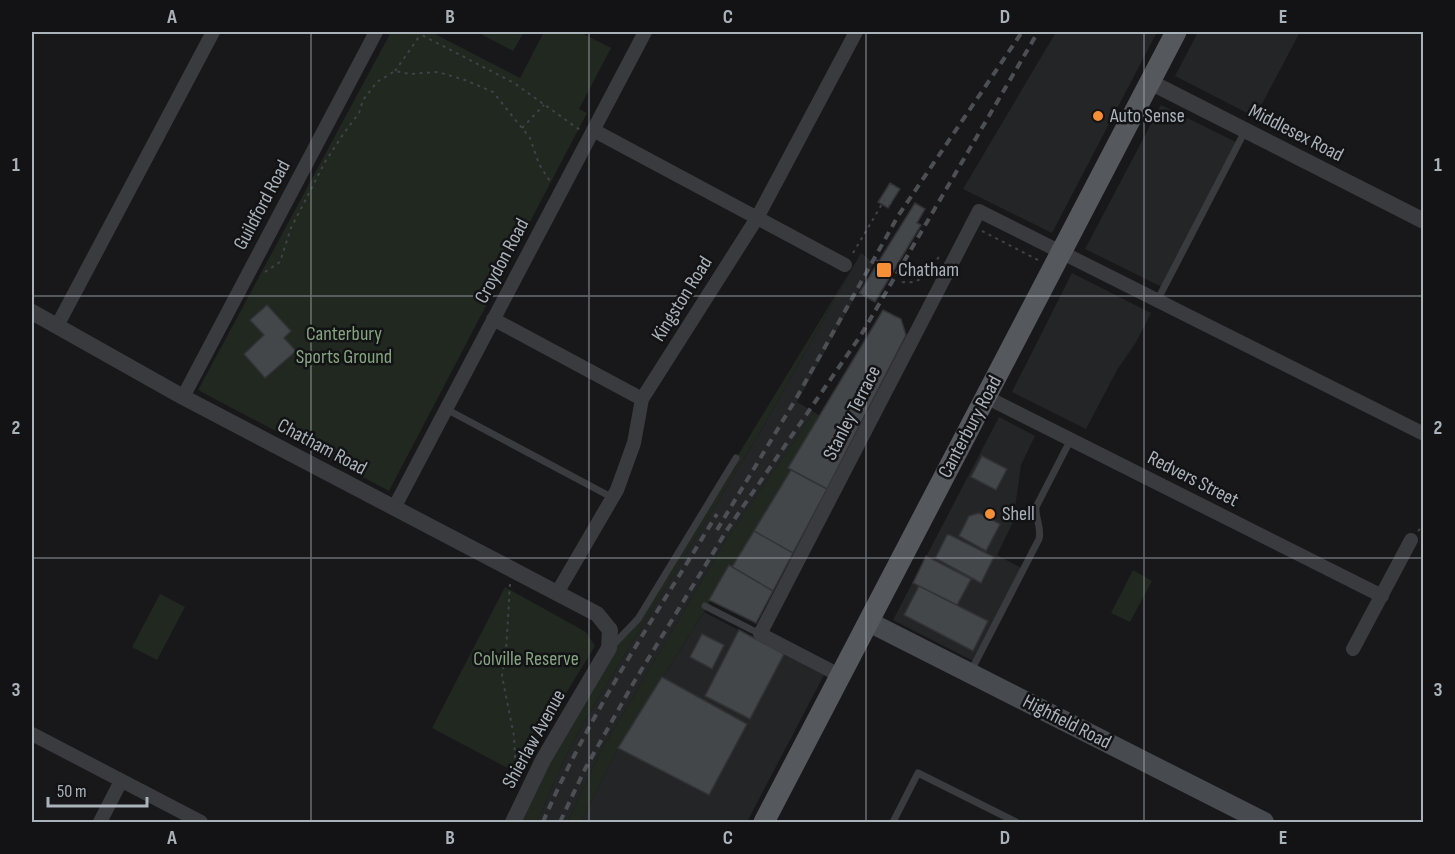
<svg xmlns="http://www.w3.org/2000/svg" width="1455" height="854" viewBox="0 0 1455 854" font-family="'Sofia Sans Condensed',sans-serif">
	<rect width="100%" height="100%" fill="#18181a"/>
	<path fill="#242527" d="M1056 32H1157L1052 233 963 189Z
		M1198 32H1300L1255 117 1175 76Z
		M1161 105 1240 144 1164 288 1085 249Z
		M861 253 874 263 797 402 814 412 724 543 602 749 567 822H537L564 760 584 722 760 432Z
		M1072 273 1151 313 1135 344 1117 370 1086 429 1012 392Z
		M999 417 1035 436 1021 465 1013 522 997 555 1023 569 975 662 893 620Z
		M704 612 824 675 747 822H581L618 748Z"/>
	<path fill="#202820" d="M391 32H431L520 78 544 32H579L611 48 579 109 587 113 389 491 198 390Z
		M477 32H524L513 51Z
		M857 260 760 432 584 722 564 760 537 822H520L550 759 634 617 638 619Z
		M814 412 820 416 788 468 791 470 732 567 729 566 704 612 618 748 581 822H567L602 749 724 543Z
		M1133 570 1152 581 1130 622 1111 613Z
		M505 587 586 632 595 646 541 734 519 774 432 728Z
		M160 594 185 607 157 660 132 647Z"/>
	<path fill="#44474a" stroke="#323336" stroke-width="1.5" d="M890 183 900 189 888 208 878 202Z
		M915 203 925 209 917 223 921 225 875 302 859 293Z
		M267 305 291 331 284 338 296 351 265 378 244 354 264 335 250 320Z
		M883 310 901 319 906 335 827 489 788 468Z
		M982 456 1007 469 996 490 971 477Z
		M791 470 827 489 793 553 754 531Z
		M979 513 1000 524 986 551 959 536 969 516Z
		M754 531 793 553 773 591 732 567Z
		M947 535H950L994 557 981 583 937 559 936 557Z
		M926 556 971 579 957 605 913 583Z
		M729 565 773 591 756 623 709 600Z
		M919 586 988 621 973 651 904 615Z
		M739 630 784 654 750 719 705 696Z
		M702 634 724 645 712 669 690 657Z
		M662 677 747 724 709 795 618 748Z"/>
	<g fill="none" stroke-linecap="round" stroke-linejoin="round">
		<path stroke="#3f4246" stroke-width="2" stroke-dasharray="3 4.5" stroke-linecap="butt" d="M416 32 514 83 580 130
			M395 71 421 34
			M522 128 544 105
			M982 231 1038 260
			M853 253 885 199 893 205
			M876 260 895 271
			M265 272 280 262 291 228 325 162 344 133 359 113 363 100 377 82 395 71 410 74 438 72 465 80 493 92 530 138 539 164 551 183
			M902 282C922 285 930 271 940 255
			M1418 531 1424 525
			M510 584 506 652 502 676 514 736 515 757 521 770"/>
		<path stroke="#393b3f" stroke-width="7" d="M1157 301 1245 131
			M446 409 613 498
			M705 606 760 634
			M613 645 638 619 736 458
			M971 671 1039 539C1042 527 1035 519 1036 507L1071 439
			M893 822 918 773 1016 822"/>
		<path stroke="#393b3f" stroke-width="14" d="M593 130 845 265
			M493 319 642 399
			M57 326 213 32
			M183 397 376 32
			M986 397 1382 596
			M394 508 645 32
			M557 593 617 490 634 443 642 399 757 218 856 32
			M1353 649 1411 540
			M841 676 760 634 979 211 1424 434
			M32 734 201 822
			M100 822 121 781"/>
		<path stroke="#393b3f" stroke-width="16" d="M1150 82 1424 221
			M32 312 183 397 597 614 610 630 609 648 543 760 513 822"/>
		<path stroke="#474b4f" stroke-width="20" d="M869 622 1264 822"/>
		<path stroke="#55595e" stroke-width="21" d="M764 822 1176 32"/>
		<path stroke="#4c5054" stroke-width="4" stroke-dasharray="8 6" stroke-linecap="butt" d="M717 530 797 397 898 216 1022 32
			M543 822C589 714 656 615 717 514
			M560 822 585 769 634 682 727 530 861 335 1038 32"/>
	</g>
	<path fill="none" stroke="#aab2ba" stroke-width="1.5" stroke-opacity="0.55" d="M311 32V822M589 32V822M866 32V822M1144 32V822M32 296H1424M32 558H1424"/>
	<g fill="#f58f35" stroke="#131315" stroke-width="2">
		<circle cx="1098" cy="116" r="6"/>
		<rect x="876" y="262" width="16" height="16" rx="3"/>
		<circle cx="990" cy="514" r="6"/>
	</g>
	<g text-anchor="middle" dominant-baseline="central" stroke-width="5" stroke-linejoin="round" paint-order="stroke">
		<g font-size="20" fill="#aab2ba" stroke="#131315" text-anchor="start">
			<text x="1110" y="116">Auto Sense</text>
			<text x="898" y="270">Chatham</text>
			<text x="1002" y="514">Shell</text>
		</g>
		<g font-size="20" fill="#aab2ba" stroke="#131315">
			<text transform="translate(1296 133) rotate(27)">Middlesex Road</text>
			<text transform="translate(262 205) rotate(-62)">Guildford Road</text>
			<text transform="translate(502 261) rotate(-62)">Croydon Road</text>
			<text transform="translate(682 299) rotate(-58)">Kingston Road</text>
			<text transform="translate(852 413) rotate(-63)">Stanley Terrace</text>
			<text transform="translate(970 427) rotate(-62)">Canterbury Road</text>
			<text transform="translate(322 447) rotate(28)">Chatham Road</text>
			<text transform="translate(1193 479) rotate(27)">Redvers Street</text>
			<text transform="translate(1067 722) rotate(27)">Highfield Road</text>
			<text transform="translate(534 739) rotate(-61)">Shierlaw Avenue</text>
		</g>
		<g font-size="20" fill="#86a581" stroke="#131315">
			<text x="344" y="334">Canterbury<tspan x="344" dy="23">Sports Ground</tspan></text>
			<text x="526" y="659">Colville Reserve</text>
		</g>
	</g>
	<rect width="1455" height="854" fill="none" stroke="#131315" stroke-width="66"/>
	<path d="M48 797v9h99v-9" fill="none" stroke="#aab2ba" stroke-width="3"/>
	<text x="57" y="797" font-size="18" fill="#aab2ba" stroke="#131315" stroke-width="4.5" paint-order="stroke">50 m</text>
	<rect x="33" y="33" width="1389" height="788" fill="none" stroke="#aab2ba" stroke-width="2"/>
	<g font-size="20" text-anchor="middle" font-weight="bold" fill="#aab2ba">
		<text x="172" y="23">A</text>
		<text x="450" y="23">B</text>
		<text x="728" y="23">C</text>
		<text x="1005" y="23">D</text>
		<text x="1283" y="23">E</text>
		<text x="16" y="171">1</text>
		<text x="1438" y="171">1</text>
		<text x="16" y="434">2</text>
		<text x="1438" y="434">2</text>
		<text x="16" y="696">3</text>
		<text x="1438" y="696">3</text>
		<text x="172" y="844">A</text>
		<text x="450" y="844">B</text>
		<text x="728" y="844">C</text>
		<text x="1005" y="844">D</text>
		<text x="1283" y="844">E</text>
	</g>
</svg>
